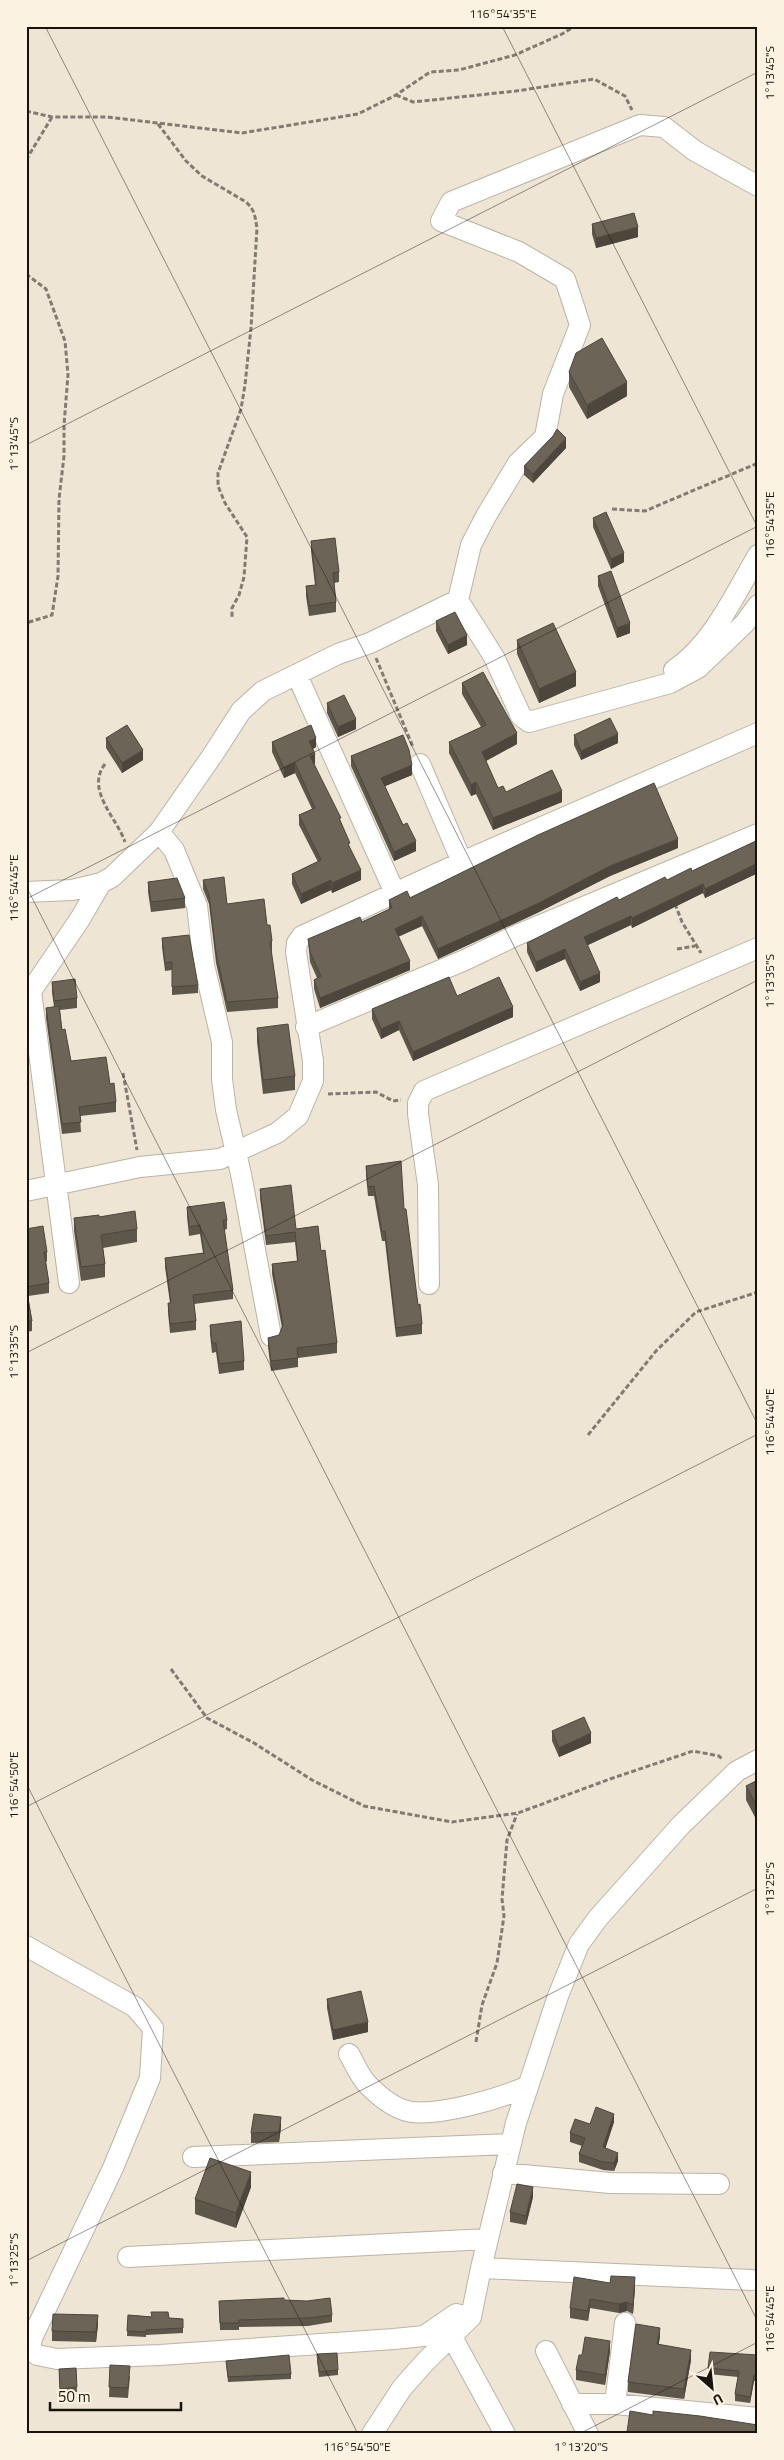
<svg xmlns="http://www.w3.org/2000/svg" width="784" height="2460" viewBox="0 0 784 2460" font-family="'Titillium Web',sans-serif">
	<rect width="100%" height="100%" fill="#eee5d5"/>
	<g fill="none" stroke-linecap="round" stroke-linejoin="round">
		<g stroke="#bcb3a4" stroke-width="22">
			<path id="minor" d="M458 600 471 545 486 516 518 463 545 437 553 394 580 325 565 279 519 252 441 221 451 202 640 125 664 127 695 151 758 186
				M674 670C713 644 735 594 758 555
				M297 675 395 893
				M420 764 462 862
				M159 832 174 850 197 906 204 965 222 1042V1079L226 1110 241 1174 271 1336
				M26 892 72 890 101 883 112 877 159 832 212 756 241 711 263 691 338 654 370 643 458 600 494 657 521 716 529 722 670 683 698 668 745 623 758 605
				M26 990 31 991 80 919 101 883
				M31 991 69 1283
				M306 1027 465 960 517 935 758 834
				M26 1191 140 1167 220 1159 277 1133 298 1116 313 1081V1061L296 952 297 943 302 936 462 862 758 733
				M429 1284 428 1185 418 1114V1103L424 1091 758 948
				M26 1946 135 2007 153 2028 150 2078 113 2168 32 2338 30 2349 37 2355 57 2359 160 2355 394 2339 424 2336 456 2314 471 2317
				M349 2054C355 2064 360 2078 369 2086 380 2097 396 2110 412 2112 443 2115 499 2099 528 2086
				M193 2157 511 2144
				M503 2173 610 2183 719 2184
				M128 2257 488 2239
				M481 2268 752 2280
				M625 2323 615 2404 758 2418
				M452 2337 505 2434
				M546 2351 588 2434
				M572 2404H615
				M372 2434 402 2388 426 2361 471 2317 481 2268 516 2123 558 1996 579 1944 598 1918 681 1825 737 1771 758 1760"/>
		</g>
		<path stroke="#817b71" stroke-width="3" stroke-dasharray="5 2.5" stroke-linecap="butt" d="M396 95 413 102 516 91 594 79 625 96 632 110
			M26 111 52 117H107L242 133 358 114 396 95 430 72 459 70 515 55 562 34 575 26
			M158 124 186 161 202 176 246 202C255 210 255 217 257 228L251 328 245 385 241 409 218 473V486L225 503 247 537 244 577 239 595 232 608V618
			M26 160 52 117
			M26 274 46 289 65 341 68 375 64 425V456L59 499 58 576 52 615 26 623
			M612 509 645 511 758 463
			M376 658 413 747
			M105 764C85 790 117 818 125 842
			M675 904 682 922 701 953
			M677 949 695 946
			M123 1073 137 1150
			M328 1094 376 1092 393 1101 401 1100
			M588 1435 656 1351 696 1312 758 1292
			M171 1669 207 1718 254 1743 312 1780 364 1806 452 1822 518 1813 610 1779 693 1751 719 1756 723 1760
			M476 2042 482 2005 497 1963 504 1916 502 1899 507 1840 517 1814"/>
		<use href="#minor" stroke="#fff" stroke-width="20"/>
	</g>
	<path fill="#5d564a" d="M592 224 638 237 596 248 592 234Z
		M569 372 627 396 587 419 569 387Z
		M553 436 566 448 533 483 524 475V466Z
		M593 518 624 562 611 569 593 527Z
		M311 541 339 572V582L334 583 336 602V612L309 616 306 596V586L315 585 311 551Z
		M598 576 630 633 617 638 598 586Z
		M436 621 467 645 448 654 436 631Z
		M517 640 576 686 539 703 517 654Z
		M462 683 517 744 486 761 498 788 506 792 562 802 493 830 476 794 471 796 449 753V742L481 727 462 694Z
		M327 703 356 729 338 737 327 713Z
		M574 735 618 743 581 760 574 745Z
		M106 738 143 760 122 773 106 748Z
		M272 742 316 747 313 749 315 764H314L341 822 361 880 332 893 331 890 301 904 292 884V874L318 862 299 825V815L312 809 295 773 284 778 272 752Z
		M351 756 412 775 384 786 416 851 394 861 351 766Z
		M758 840V873L705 898 703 893 632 928 631 925 587 945 600 982 580 991 565 959 536 972 527 952V943L619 900 667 880 692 871Z
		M678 848 610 876 537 913 438 959 422 926 398 937 410 970 320 1008 314 989V980L317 978 310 962 308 939 362 922 389 909V900L410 898Z
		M203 880 227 904 267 925 272 941V951H271L278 998V1008L227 1012 216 963 209 904 203 889Z
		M148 882 185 898V908L151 912 148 892Z
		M162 938 198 985V993L172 995V970L165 971 162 947Z
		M52 982 77 998V1008L60 1010 62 1030 71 1061 110 1084 116 1102V1112L80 1116 81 1132 62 1134 46 1018V1008L54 1007 52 992Z
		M457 996 513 1017 413 1061 399 1030 381 1039 372 1019V1009Z
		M257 1028 295 1076V1090L263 1094 257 1042Z
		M366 1166 404 1209 418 1305 422 1324V1334L396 1337 385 1241H382L374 1196H368L366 1175Z
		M260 1189 296 1229 321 1251 337 1343V1353L298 1358V1367L271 1371 268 1347V1338L279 1335 282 1328 272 1274V1264L297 1261 295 1242 266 1245 260 1198Z
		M187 1207 227 1220V1229L224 1230 233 1290V1299L194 1304 196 1321V1330L170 1333 168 1312V1303H170L165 1267V1258L203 1253 200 1234 189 1236 187 1216Z
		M99 1217 137 1229V1242L103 1248 105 1264V1277L81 1281 74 1231V1218Z
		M26 1229 47 1252V1261L46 1262 49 1283V1293L28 1296 32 1321V1331L26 1332Z
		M210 1325 244 1361V1370L219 1374 216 1352 212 1353 210 1334Z
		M552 1731 591 1743 559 1757 552 1741Z
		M758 1780V1823L746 1800V1786Z
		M327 1999 368 2032 333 2040 327 2008Z
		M614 2122 605 2148 618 2161 614 2171 603 2170 579 2162V2154L582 2146 570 2142V2133L590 2124Z
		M281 2127 279 2142 251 2143V2133Z
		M251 2187 236 2228 195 2214V2199Z
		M533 2197 526 2225 510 2222V2212Z
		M610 2283 635 2287 633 2314 627 2311 619 2313 590 2308 588 2321 570 2318V2308Z
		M284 2300 332 2315V2322L308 2326 239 2327V2330H220L219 2301Z
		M128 2315 183 2319V2333L146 2335V2337L127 2336Z
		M98 2324 96 2342 52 2341V2331Z
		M660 2337 658 2344 691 2360 684 2399 628 2392V2382Z
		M610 2351 605 2385 576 2380V2370L582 2355Z
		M758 2355V2381H754L750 2403 735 2401V2394L738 2377 708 2374V2368Z
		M317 2359 338 2370V2375L319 2377Z
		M226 2361 291 2374V2379L228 2382Z
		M110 2365 130 2376 128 2398 109 2397Z
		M76 2368 77 2392 60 2394 59 2374Z"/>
	<path fill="#4c463c" d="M638 227V237L596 248V238Z
		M627 382V396L587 419V405Z
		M566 438V448L533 483V474Z
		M624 553V562L611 569V559Z
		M630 623V633L617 638V628Z
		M467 635V645L448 654V645Z
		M576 672V686L539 703V689Z
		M356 719V729L338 737V727Z
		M517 733V744L482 763V752Z
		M618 734V743L581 760V751Z
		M316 738V747L309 751V741Z
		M143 750V760L122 773V763Z
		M315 754V764L310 766V756Z
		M295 763V773L284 778V768Z
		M412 765V775L381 788V778Z
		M476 782V794L471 796V785Z
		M562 791V802L493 830V818Z
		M678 839V848L610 876 537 913 438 959V949L610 866Z
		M416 841V851L394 861V852Z
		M758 863V873L705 898V889Z
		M361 870V880L332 893V883Z
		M331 880V890L301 904V894Z
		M703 884V893L632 928V918Z
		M422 916V926L395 938V929Z
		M631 916V925L584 947V937Z
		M565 949V959L536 972V962Z
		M410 961V970L320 1008V998Z
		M600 973V982L580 991V982Z
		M513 1007V1017L413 1061V1052Z
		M399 1021V1030L381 1039V1029Z
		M591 1733V1743L559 1757V1748Z
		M368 2022V2032L333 2040V2030Z
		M614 2114V2122L603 2156V2147Z
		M281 2117V2127L279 2142V2132Z
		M618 2153V2161L614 2171V2163Z
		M251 2172V2187L236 2228V2213Z
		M533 2187V2197L526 2225V2216Z
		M635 2277V2287L633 2314V2305Z
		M590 2299V2308L588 2321V2311Z
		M627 2302V2311L619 2313V2304Z
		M98 2315V2324L96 2342V2332Z
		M660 2328V2337L657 2354V2344Z
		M610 2341V2351L605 2385V2375Z
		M691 2350V2360L684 2399V2389Z
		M754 2375V2381L750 2403V2397Z"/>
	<path fill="#6c6456" stroke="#4c463c" d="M634 213 638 227 596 238 592 224Z
		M602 338 627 382 587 405 569 372 576 353Z
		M557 429 566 438 533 474 524 466 553 436Z
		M606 512 624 553 611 559 593 518Z
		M335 538 339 572 333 573 336 602 309 606 306 586 316 585 311 541Z
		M611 571 630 623 617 628 598 576Z
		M455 612 467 635 448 645 436 621Z
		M553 623 576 672 539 689 517 640Z
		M483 672 517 733 482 752 498 788 503 786 506 792 552 770 562 791 493 818 476 782 471 785 449 742 486 725 462 683Z
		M344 695 356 719 338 727 327 703Z
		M610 718 618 734 581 751 574 735Z
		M127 725 143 750 122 763 106 738Z
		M311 725 316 738 309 741 315 754 310 756 341 818H339L350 843 348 844 361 870 332 883 331 880 301 894 292 874 321 860 299 815 315 808 295 763 284 768 272 742Z
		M403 735 409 750 412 765 381 778 403 825 407 823 416 841 394 852 351 756Z
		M654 783 678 839 610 866 537 904 438 949 422 916 395 929 410 961 320 998 314 980 321 976 310 952 308 939 360 917 362 922 392 908 389 900 407 891 410 898 538 835Z
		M758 840V863L705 889 703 884 632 918 631 916 584 937 600 973 580 982 565 949 536 962 527 943 617 897 619 900 665 877 667 880 691 868 692 871Z
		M224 877 227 904 264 899 267 925H270L272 941 270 942 278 998 227 1002 216 953 209 895 203 880Z
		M177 878 185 898 151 902 148 882Z
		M189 935 198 985 172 987V962L165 963 162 938Z
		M449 977 457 996 499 977 513 1007 413 1052 399 1021 381 1029 372 1009Z
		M75 979 77 998 54 1001 52 982Z
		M59 1006 62 1030 65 1029 71 1061 106 1057 110 1084 114 1083 116 1102 79 1107 81 1122 62 1124 46 1008Z
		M288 1024 295 1076 263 1080 257 1028Z
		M401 1161 404 1209H406L418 1305 420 1304 422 1324 396 1328 385 1231 382 1232 374 1186 368 1187 366 1166Z
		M291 1185 296 1229 318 1226 321 1251 325 1250 337 1343 297 1348 298 1358 271 1361 268 1338 279 1335 283 1325 272 1264 298 1261 295 1232 266 1236 260 1189Z
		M224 1202 227 1220H223L233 1290 193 1295 196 1321 170 1324 168 1303H171L165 1258 204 1253 200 1225 189 1227 187 1207Z
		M135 1211 137 1229 101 1235 105 1264 81 1267 74 1218 99 1215V1217Z
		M43 1226 47 1252H44L49 1283 26 1287V1229Z
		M26 1287 32 1321 26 1322Z
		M241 1321 244 1361 219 1364 216 1343H212L210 1325Z
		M584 1717 591 1733 559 1748 552 1731Z
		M758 1780V1808L746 1786Z
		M361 1991 368 2022 333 2030 327 1999Z
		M596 2107 614 2114 603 2147 618 2153 614 2163 603 2162 579 2154 585 2138 570 2133 575 2119 590 2124Z
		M254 2114 281 2117 279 2132 251 2133Z
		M210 2158 251 2172 236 2213 195 2199Z
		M517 2184 533 2187 526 2216 510 2212Z
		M611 2276 635 2277 633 2305 627 2302 619 2304 590 2299 588 2311 570 2308 574 2277 610 2283Z
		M284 2298V2300L307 2301 330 2298 332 2315 308 2318 239 2320V2323H220L219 2301Z
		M151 2312H168L169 2318 183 2319V2328L146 2330V2332L127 2331 128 2315 152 2317Z
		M53 2314 98 2315 96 2332 52 2331Z
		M636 2324 660 2328 657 2344 691 2350 684 2389 628 2382Z
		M585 2337 610 2341 605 2375 576 2370 579 2355H582Z
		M710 2352 758 2355V2375H754L750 2397 735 2394 739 2371 708 2368Z
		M337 2353 338 2370 319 2372 317 2354Z
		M289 2355 291 2374 228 2377 226 2361Z
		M110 2365 130 2366 128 2388 109 2387Z
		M76 2368 77 2387 60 2389 59 2369Z
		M630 2411 653 2415V2411L700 2416 758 2425V2434H637L627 2432Z"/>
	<path fill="none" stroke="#18150f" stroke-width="1" stroke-opacity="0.45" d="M45 26 758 1425M502 26 758 528M26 445 758 72M26 886 758 2322M26 899 758 526M26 1353 758 980M26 1783 358 2434M26 1807 758 1434M26 2261 758 1888M579 2434 758 2342"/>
	<rect width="784" height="2460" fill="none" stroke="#fbf2e2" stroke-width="55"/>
	<g transform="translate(712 2388) rotate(153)" stroke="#fbf2e2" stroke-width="4" paint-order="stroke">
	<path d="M0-4L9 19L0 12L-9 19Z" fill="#18150f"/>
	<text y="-8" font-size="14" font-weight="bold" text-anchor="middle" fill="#18150f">U</text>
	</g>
	<path d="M50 2402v8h131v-8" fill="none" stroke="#18150f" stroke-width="2.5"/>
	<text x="58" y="2402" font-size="15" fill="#18150f" stroke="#fbf2e2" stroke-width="4" paint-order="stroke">50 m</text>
	<rect x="28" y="28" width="728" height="2404" fill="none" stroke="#18150f" stroke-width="2"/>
	<g font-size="12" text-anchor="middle" fill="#18150f">
		<text x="503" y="18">116°54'35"E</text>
		<text transform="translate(770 73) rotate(-90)" y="4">1°13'45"S</text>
		<text transform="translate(14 444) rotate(-90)" y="4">1°13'45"S</text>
		<text transform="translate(770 525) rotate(-90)" y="4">116°54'35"E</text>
		<text transform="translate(14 888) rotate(-90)" y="4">116°54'45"E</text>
		<text transform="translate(770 981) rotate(-90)" y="4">1°13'35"S</text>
		<text transform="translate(14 1352) rotate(-90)" y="4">1°13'35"S</text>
		<text transform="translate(770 1422) rotate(-90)" y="4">116°54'40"E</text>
		<text transform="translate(14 1785) rotate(-90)" y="4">116°54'50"E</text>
		<text transform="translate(770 1889) rotate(-90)" y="4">1°13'25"S</text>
		<text transform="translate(14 2260) rotate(-90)" y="4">1°13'25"S</text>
		<text transform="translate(770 2319) rotate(-90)" y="4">116°54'45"E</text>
		<text x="357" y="2451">116°54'50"E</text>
		<text x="581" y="2451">1°13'20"S</text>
	</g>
</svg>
